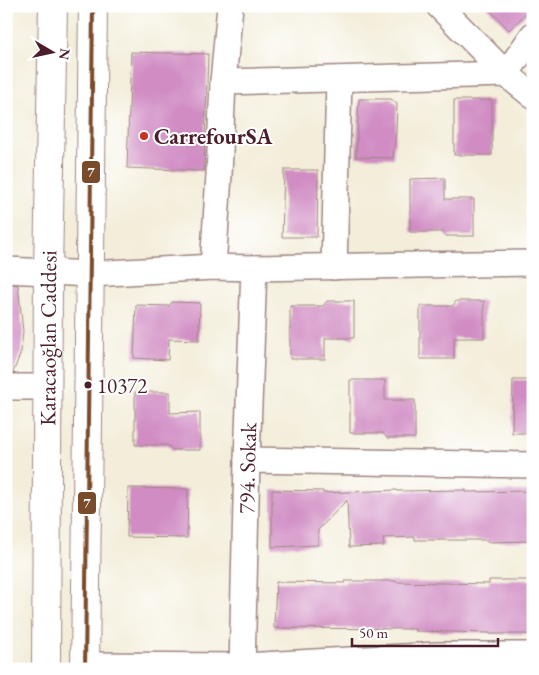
<svg xmlns="http://www.w3.org/2000/svg" width="539" height="675" viewBox="0 0 539 675" font-family="'EB Garamond',serif">
	<rect width="100%" height="100%" fill="#fff"/>
	<filter id="ink" filterUnits="userSpaceOnUse"><feTurbulence type="fractalNoise" baseFrequency=".02" numOctaves="2"/><feDisplacementMap in="SourceGraphic" scale="10" xChannelSelector="R" yChannelSelector="G"/><feConvolveMatrix kernelMatrix="1 2 1 2 8 2 1 2 1" color-interpolation-filters="sRGB"/></filter>
	<filter id="wash" filterUnits="userSpaceOnUse"><feTurbulence type="fractalNoise" baseFrequency=".0096" numOctaves="4" result="noise"/><feDisplacementMap in="SourceGraphic" scale="20" xChannelSelector="R" yChannelSelector="G"/><feGaussianBlur stdDeviation="1.12" result="paint"/><feColorMatrix in="noise" values="0 0 0 0 0 0 0 0 0 0 0 0 0 0 0 0 0 1.4 0 .05"/><feComposite in="paint" operator="in"/></filter>
	<g filter="url(#wash)">
		<rect width="100%" height="100%" fill="#f3edd9"/>
		<g id="blocks">
			<path fill="#d08cc3" d="M486 6H533V7L509 30Z
				M131 52 208 54 204 171 127 168Z
				M359 99H391L397 104 396 132 394 147 393 158 356 157Z
				M454 100H492V155H454Z
				M284 170H318L317 237H282Z
				M445 178V199H474V236H446L443 232H410V179Z
				M6 284 18 285 23 331 21 352 13 373H6Z
				M327 301H354V338H325V359H290V306H323Z
				M456 301H484V338H454V359H420V306H453Z
				M172 302 200 303 199 340 169 339 168 360 134 358 136 305 169 306Z
				M350 380H385V400H415V438H387L383 433H350Z
				M513 380H533V433H512Z
				M135 392H170V413L200 412V450H172L168 445H135Z
				M128 488 188 489 187 538 127 537Z
				M272 490 323 491V493L397 490V491L466 490V492L533 491V541L487 542V540H415V537L383 538 384 546 349 547 347 500 318 530V545L272 547Z
				M489 580H533V634H490V633L415 631V629L274 628 276 582 345 583V581H396V582L489 584Z"/>
		</g>
	</g>
	<g filter="url(#ink)">
		<use href="#blocks" fill-opacity="0" stroke="#9e8682" stroke-width="1"/>
		<g fill="none" stroke-linecap="round" stroke-linejoin="round">
			<g stroke="#9e8682" stroke-width="28">
				<g id="minor">
					<path d="M439 6 506 74 533 96"/>
					<path d="M223 82 506 74 533 35"/>
					<path d="M213 267 219 175 223 82 230 6"/>
					<path d="M334 267 339 79"/>
					<path d="M6 270 91 274 213 267 254 268 533 263"/>
					<path d="M6 387H48"/>
					<path d="M247 460 533 465"/>
					<path d="M85 665 242 666 437 655H533"/>
					<path id="s1" d="M242 669 247 460 254 268"/>
				</g>
			</g>
			<g stroke="#9e8682" stroke-width="30">
				<g id="major">
					<path id="s2" d="M46 669 48 271 53 6"/>
					<path d="M85 669 93 6"/>
				</g>
			</g>
			<use href="#minor" stroke="#fff" stroke-width="25"/>
			<use href="#major" stroke="#fff" stroke-width="28"/>
			<g stroke="#fff" stroke-width="8">
				<path id="bus-1" d="M85 669 93 6"/>
			</g>
			<use href="#bus-1" stroke="#7a4b2a" stroke-width="4"/>
		</g>
	</g>
	<circle fill="#c8321e" stroke="#fff" stroke-width="2" cx="144" cy="136" r="5"/>
	<circle fill="#4a1f2b" stroke="#fff" stroke-width="2" cx="88" cy="385" r="4.5"/>
	<g text-anchor="middle" dominant-baseline="central" stroke-width="4" stroke-linejoin="round" paint-order="stroke">
		<g font-size="21" fill="#4a1f2b" stroke="#fff" text-anchor="start">
			<text x="97" y="385">10372</text>
		</g>
		<g font-size="22" font-weight="bold" fill="#4a1f2b" stroke="#fff" text-anchor="start">
			<text x="154" y="136">CarrefourSA</text>
		</g>
		<g font-size="22" fill="#4a1f2b" stroke="#fff">
			<text stroke="none"><textPath href="#s2" startOffset="331">Karacaoğlan Caddesi</textPath></text>
			<text stroke="none"><textPath href="#s1" startOffset="201">794. Sokak</textPath></text>
		</g>
	</g>
	<g stroke="#fff" stroke-width="2">
		<rect x="81" y="160" width="20" height="24" rx="5" fill="#7a4b2a"/>
		<rect x="77" y="491" width="20" height="24" rx="5" fill="#7a4b2a"/>
	</g>
	<g font-size="14" text-anchor="middle" font-weight="bold" fill="#fff">
		<text x="91" y="177">7</text>
		<text x="87" y="508">7</text>
	</g>
	<rect width="539" height="675" fill="none" stroke="#fff" stroke-width="25"/>
	<g transform="translate(52 52) rotate(99)" stroke="#ffffff" stroke-width="4" paint-order="stroke">
	<path d="M0-4L9 19L0 12L-9 19Z" fill="#4a1f2b"/>
	<text y="-8" font-size="14" font-weight="bold" text-anchor="middle" fill="#4a1f2b">N</text>
	</g>
	<path d="M352 638v8h146v-8" fill="none" stroke="#4a1f2b" stroke-width="2.5"/>
	<text x="359" y="638" font-size="15" fill="#4a1f2b" stroke="#ffffff" stroke-width="4" paint-order="stroke">50 m</text>
</svg>
